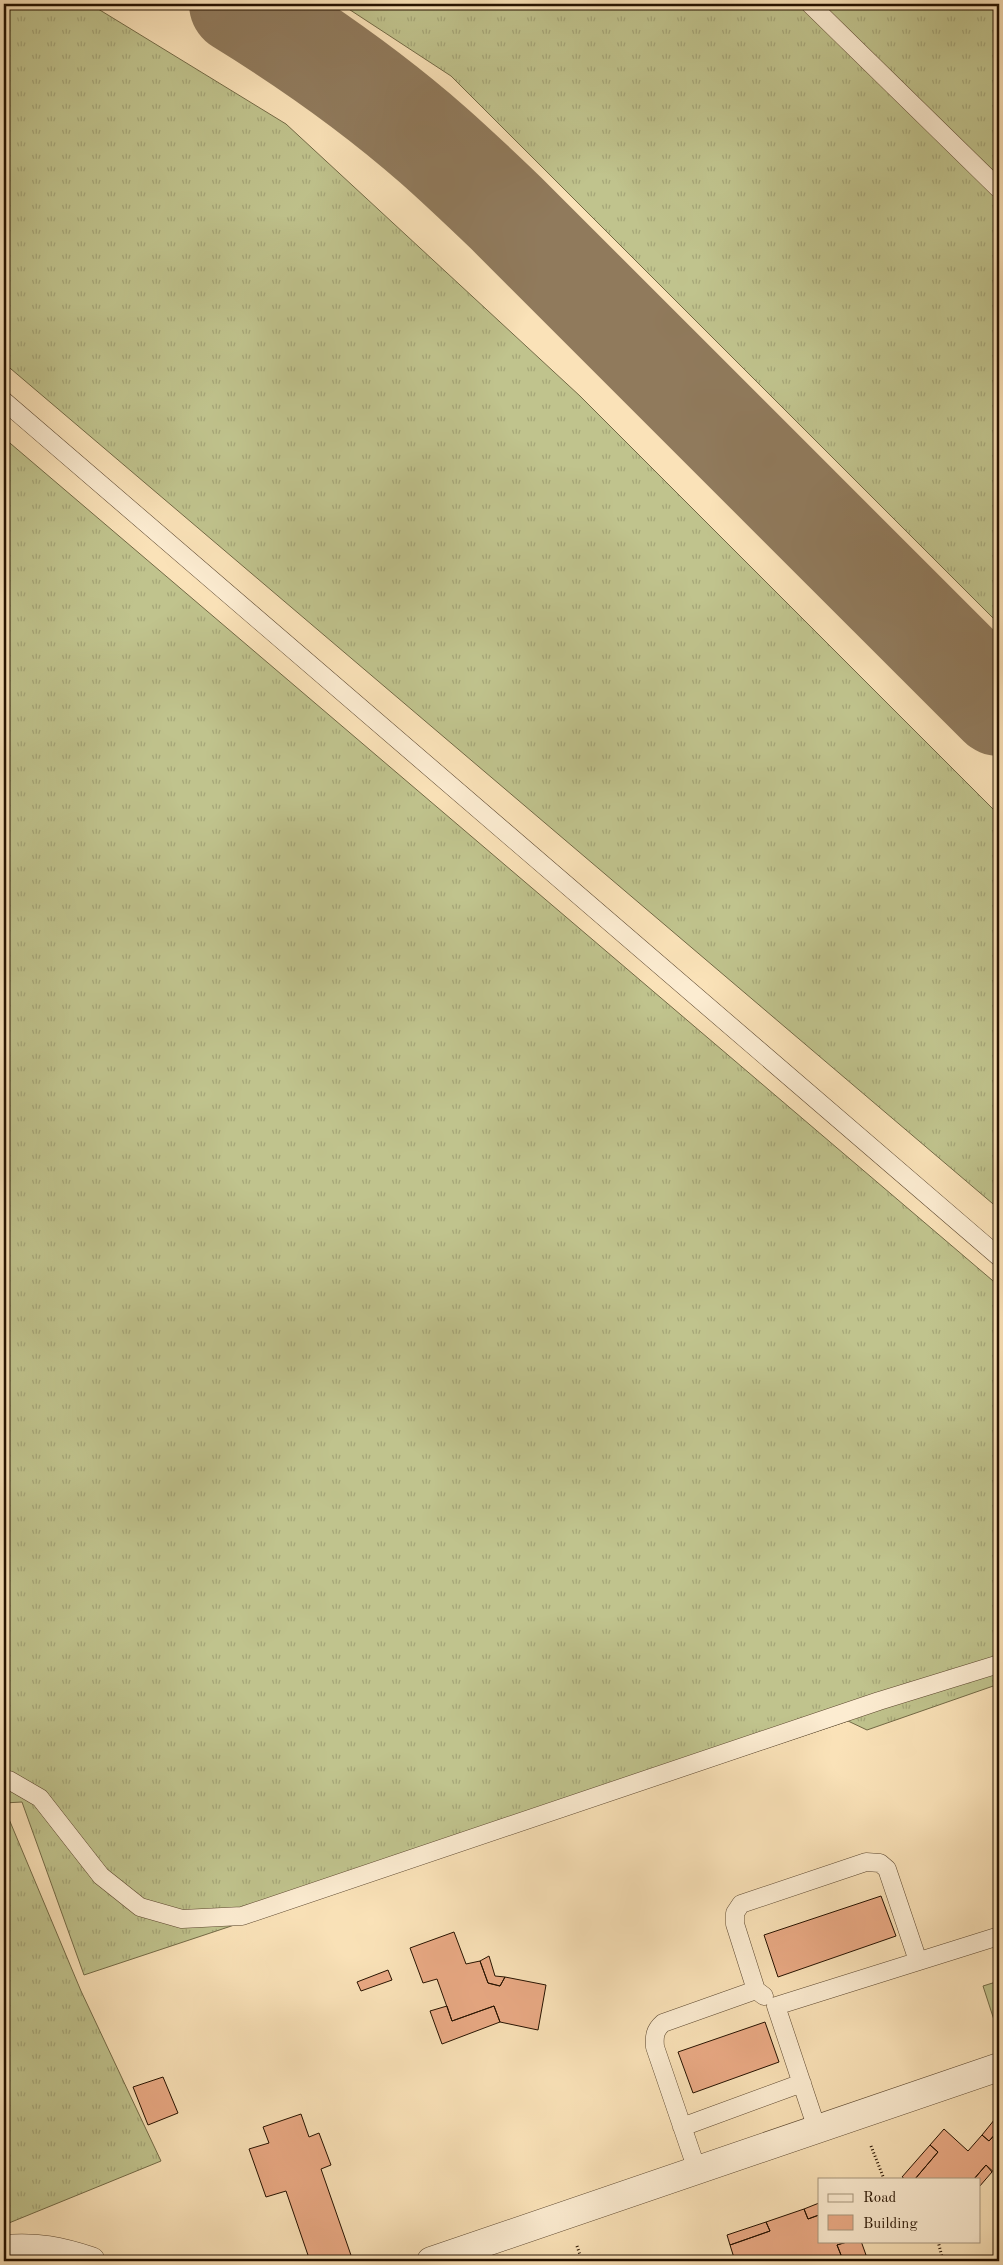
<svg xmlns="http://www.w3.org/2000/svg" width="1003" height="2265" viewBox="0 0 1003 2265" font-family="'Old Standard TT',serif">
	<defs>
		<pattern id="grass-tufts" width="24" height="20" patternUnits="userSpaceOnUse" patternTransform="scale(1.25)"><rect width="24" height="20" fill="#c0c38d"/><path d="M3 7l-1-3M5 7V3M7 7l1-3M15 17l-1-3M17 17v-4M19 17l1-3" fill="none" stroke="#a5a678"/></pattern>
	</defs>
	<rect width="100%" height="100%" fill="#fae2b8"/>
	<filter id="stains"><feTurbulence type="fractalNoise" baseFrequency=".004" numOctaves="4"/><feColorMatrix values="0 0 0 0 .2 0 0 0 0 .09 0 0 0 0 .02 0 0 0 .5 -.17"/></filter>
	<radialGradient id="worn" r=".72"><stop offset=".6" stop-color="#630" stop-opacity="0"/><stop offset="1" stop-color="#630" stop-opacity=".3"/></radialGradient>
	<path fill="url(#grass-tufts)" stroke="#736a46" d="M4 4H90L286 124 580 396 999 815V1209L4 363Z
		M341 4H999V624L451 76Z
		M4 438 999 1286V1684L867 1730 848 1721 84 1975 22 1802 4 1803Z
		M4 1812H6L81 1991 161 2161 4 2225Z"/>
	<path fill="#c0c38d" stroke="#736a46" d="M999 1981V2022L995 2023 983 1986Z"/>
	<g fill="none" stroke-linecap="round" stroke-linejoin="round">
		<path stroke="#907a5c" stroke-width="100" d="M239 4C304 44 376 95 433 145 458 167 482 190 506 213L999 706"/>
	</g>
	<path fill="#eaaa85" stroke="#261200" d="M881 1896 896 1936 778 1977 764 1935Z
		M454 1932 466 1964 480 1961 488 1983 500 1986 505 1977 546 1985 538 2030 500 2022 494 2006 452 2021 437 1979 423 1983 410 1948Z
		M489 1956 495 1976 505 1977 500 1986 488 1983 480 1961Z
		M388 1970 392 1980 361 1991 357 1982Z
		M447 2006 452 2021 494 2006 500 2022 442 2044 430 2011Z
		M765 2022 779 2062 693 2093 678 2052Z
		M163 2077 178 2113 148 2125 133 2087Z
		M301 2114 309 2137 319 2133 331 2165 321 2169 353 2261H310L286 2191 266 2197 249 2149 269 2143 263 2127Z
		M999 2114V2130L989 2141 982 2135Z
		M944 2129 968 2151 982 2135 989 2141 999 2130V2177L986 2165 974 2179H915L938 2152 930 2145Z
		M930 2145 938 2152 915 2179H905L902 2177Z
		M986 2165 992 2172 979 2187V2179H974Z
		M819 2203V2215L808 2219 804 2209Z
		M804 2209 808 2219 819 2215V2241H850L837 2245 841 2255 824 2261H774L772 2258 762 2261H735L730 2245 770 2231 766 2222Z
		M766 2222 770 2231 730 2245 727 2235Z
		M850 2241H861L866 2255 847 2261H824L841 2255 837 2245Z"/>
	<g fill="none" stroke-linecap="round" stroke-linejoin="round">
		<g stroke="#5b462e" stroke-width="19">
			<path id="lane" d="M810 4 999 189
				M4 401 999 1257
				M4 1779 9 1780 40 1798 101 1876 140 1907 182 1919 242 1916 879 1701 999 1664
				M756 1990 735 1924V1913L741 1904 866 1862 880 1863 887 1869 918 1961
				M682 2127 802 2083
				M817 2129 776 2006 999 1936
				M697 2170 655 2047C654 2036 655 2030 663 2023L756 1990 764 1996"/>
		</g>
		<g stroke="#5b462e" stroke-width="29">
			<path id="street" d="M4 2249C37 2246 60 2251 91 2261
				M431 2261 999 2067"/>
		</g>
		<path stroke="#261200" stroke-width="3" stroke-dasharray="1 2.5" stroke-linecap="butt" d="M871 2146 884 2179
			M938 2241 943 2261
			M577 2246 582 2261"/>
		<use href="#lane" stroke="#fcecd1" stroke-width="18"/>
		<use href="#street" stroke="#fcecd1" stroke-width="28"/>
	</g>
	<rect width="1003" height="2265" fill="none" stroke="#fae2b8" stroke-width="20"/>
	<rect x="5" y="5" width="993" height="2255" fill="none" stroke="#261200" stroke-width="2.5"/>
	<rect x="10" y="10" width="983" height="2245" fill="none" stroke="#261200"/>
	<rect x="818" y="2178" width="162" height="65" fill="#fcecd1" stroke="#a6957d"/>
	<rect x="828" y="2194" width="25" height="8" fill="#fcecd1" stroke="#a6957d"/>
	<text x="863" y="2202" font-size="15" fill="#261200">Road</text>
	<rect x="828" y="2215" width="25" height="15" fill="#eaaa85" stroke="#a6957d"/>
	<text x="863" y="2228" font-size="15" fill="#261200">Building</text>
	<rect width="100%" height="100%" filter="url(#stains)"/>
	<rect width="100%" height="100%" fill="url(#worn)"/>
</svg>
